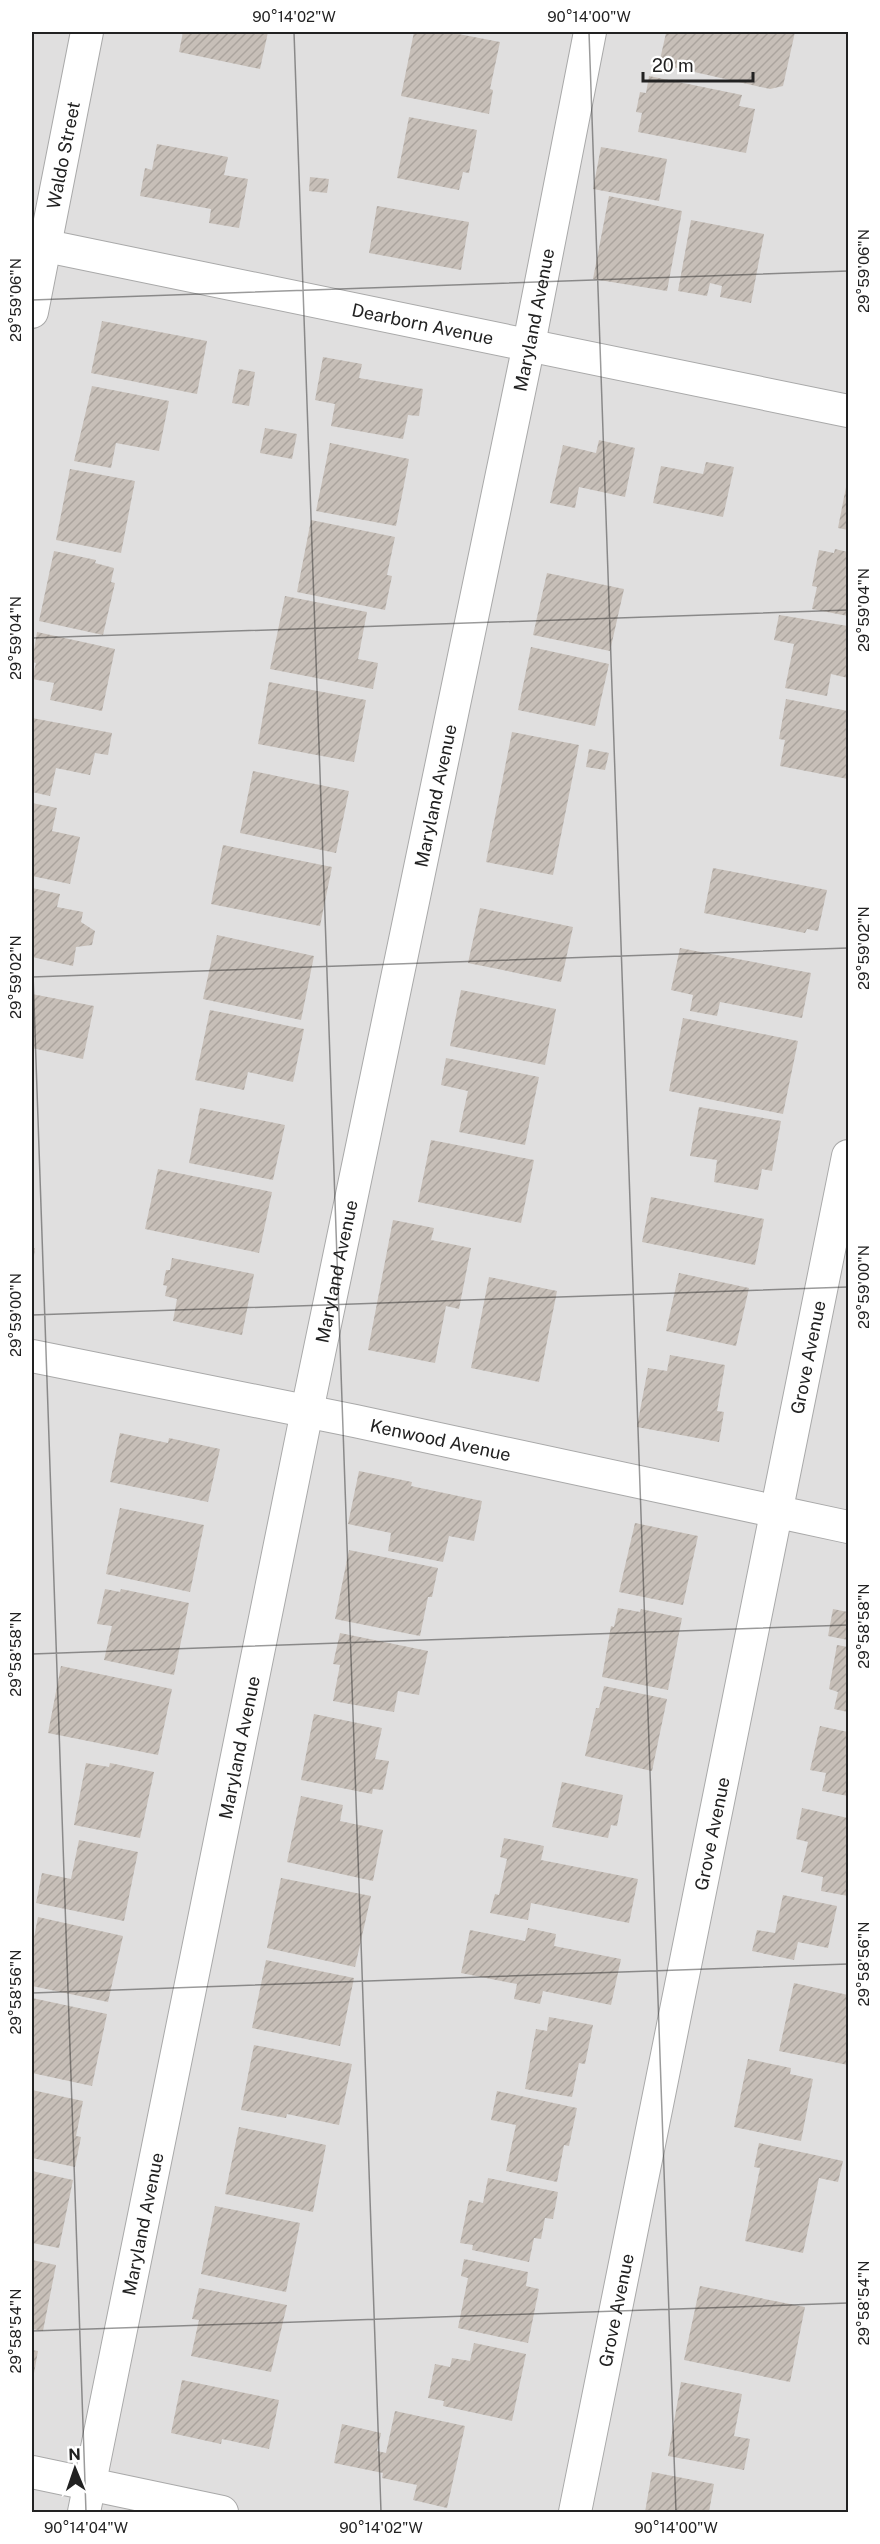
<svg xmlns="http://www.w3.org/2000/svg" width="880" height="2544" viewBox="0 0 880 2544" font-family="'Public Sans',sans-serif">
	<defs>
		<pattern id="building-hatch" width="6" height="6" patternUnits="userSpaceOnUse" patternTransform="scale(1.5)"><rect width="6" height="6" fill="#c7bfb8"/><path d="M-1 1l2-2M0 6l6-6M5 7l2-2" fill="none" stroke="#aba49e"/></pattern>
	</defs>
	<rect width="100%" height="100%" fill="#f2efe9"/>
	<path fill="#e0dfdf" d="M32 32H848V2512H32Z"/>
	<path fill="url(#building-hatch)" d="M183 32H268L260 69 179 52Z
		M414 32H448L500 42 490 89 493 90 489 114 401 96Z
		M661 32H795L783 86 770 89 659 64 666 33Z
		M649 76 742 95 739 106 755 109 746 153 638 132 642 113 636 112 640 92 646 93Z
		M409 117 477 130 469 173 463 172 459 190 397 178Z
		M157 144 228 157 224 175 248 179 239 228 209 223 211 209 140 196 145 168 152 170Z
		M601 147 667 159 659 201 593 189Z
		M310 177 329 179 327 193 309 191Z
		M609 196 682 211 667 291 593 279Z
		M377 206 469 222 461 270 369 253Z
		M691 220 764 234 751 303 720 297 722 286 710 283 707 296 678 291Z
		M102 321 207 341 197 394 91 373Z
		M323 357 362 364 359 378 423 389 419 416 408 415 403 439 331 426 335 404 315 400Z
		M239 369 255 372 249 406 232 403Z
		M92 386 169 401 159 451 116 443 111 468 74 461Z
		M265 428 297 434 292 459 260 453Z
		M599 440 635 448 625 497 579 487 575 508 550 503 563 445 596 453Z
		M330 443 409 459 396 526 316 511Z
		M706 462 734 467 723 517 653 503 661 466 703 474Z
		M70 469 135 481 121 553 56 540Z
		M847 482 848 483V530L838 528Z
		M311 520 395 537 387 575 392 576 385 610 297 592Z
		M835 549 848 552V616L812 609 817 587 812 586 819 550 834 553Z
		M54 551 96 560 95 563 114 568 111 582 115 583 103 635 39 621Z
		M547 573 624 589 610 651 533 635Z
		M285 596 367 612 358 659 378 663 373 689 270 669Z
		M779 615 848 626V678L831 674 827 696 785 688 794 644 774 640Z
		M37 632 115 649 102 711 50 700 54 683 32 679 36 663 32 662Z
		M531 647 609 664 595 726 518 710Z
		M269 682 366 700 354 762 258 744Z
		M786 699 848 711V779L780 766 785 740 779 739Z
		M32 718 112 733 108 755 95 753 90 775 56 768 50 796 32 792Z
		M512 732 579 745 553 875 486 862Z
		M589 749 609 753 605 770 586 767Z
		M253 771 349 791 336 853 240 833Z
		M32 803 57 808 52 831 80 837 70 884 32 876Z
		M223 845 332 867 320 926 211 904Z
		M713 868 827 890 818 931 807 929 805 933 704 913Z
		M32 888 60 894 57 907 83 912 81 922 95 931 92 945 76 947 73 966 32 957Z
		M480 908 573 927 561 982 468 963Z
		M217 935 314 956 301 1020 203 999Z
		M680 948 811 973 802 1018 720 1002 717 1016 690 1011 693 995 671 990Z
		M461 990 556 1009 545 1065 450 1046Z
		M32 994 94 1006 83 1059 32 1048Z
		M210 1010 304 1029 293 1082 248 1072 244 1090 195 1080Z
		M683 1018 798 1041 783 1114 669 1091Z
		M446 1058 539 1077 525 1145 459 1132 468 1091 441 1085Z
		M699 1107 781 1121 772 1171 762 1169 758 1190 714 1182 717 1160 690 1156Z
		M200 1108 285 1125 273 1180 189 1163Z
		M431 1140 534 1160 521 1223 418 1202Z
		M158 1169 272 1192 259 1253 145 1229Z
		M651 1197 764 1219 755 1265 642 1242Z
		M393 1220 434 1228 431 1240 471 1248 459 1309 446 1306 435 1363 368 1350Z
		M32 1248H35L33 1264 32 1263Z
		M172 1258 254 1274 242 1335 173 1321 177 1299 165 1296 167 1286 163 1285 166 1270H170Z
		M679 1273 749 1288 736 1346 666 1331Z
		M489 1277 557 1291 539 1382 471 1368Z
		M670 1355 725 1365 717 1411 724 1412 719 1442 637 1427 648 1368 667 1371Z
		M120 1433 168 1443 169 1438 220 1449 208 1502 110 1482Z
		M359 1471 412 1482 411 1486 482 1501 474 1541 449 1536 443 1562 388 1551 391 1533 348 1524Z
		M120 1508 204 1525 190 1592 106 1574Z
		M635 1523 698 1536 683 1605 619 1592Z
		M349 1550 438 1568 432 1597H428L420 1636 335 1619Z
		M105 1589 120 1592 121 1589 189 1603 174 1675 104 1660 112 1626 97 1624Z
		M618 1608 640 1612 641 1609 682 1618 668 1690 602 1677 611 1626 614 1627Z
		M833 1609 848 1612V1640L828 1636Z
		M340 1633 428 1651 419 1695 398 1691 394 1712 333 1701 340 1665 333 1664Z
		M837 1645 848 1647V1712L834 1709 838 1692 829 1689Z
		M61 1666 172 1689 158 1755 48 1733Z
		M604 1686 667 1699 652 1771 585 1756 596 1708H599Z
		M314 1714 382 1728 375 1759 389 1761 383 1790 373 1789 372 1794 301 1780Z
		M820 1726 848 1732V1796L822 1791 826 1773 810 1770Z
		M86 1763 109 1767 110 1763 154 1772 140 1838 74 1825Z
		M562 1782 623 1795 617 1826 611 1825 608 1838 552 1827Z
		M301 1796 343 1805 340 1821 383 1830 373 1881 287 1862Z
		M802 1808 848 1818V1896L821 1891 823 1877 801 1872 808 1842 796 1839Z
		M504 1838 544 1846 541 1860 638 1879 629 1923 531 1903 528 1920 490 1913 495 1894 499 1895 507 1859 500 1857Z
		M79 1840 138 1852 124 1921 36 1903 42 1873 71 1879Z
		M281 1878 371 1896 355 1967 267 1948Z
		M783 1895 837 1906 828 1948 798 1942 794 1960 752 1951 757 1930 775 1933Z
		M38 1917 123 1936 108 2002 32 1986V1947Z
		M528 1928 556 1934 554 1946 621 1959 611 2005 543 1991 540 2004 514 1999 517 1984 461 1973 470 1930 525 1941Z
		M266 1960 354 1978 340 2046 252 2028Z
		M794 1983 848 1995V2065L779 2051Z
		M32 1998 107 2014 92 2086 32 2073Z
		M549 2017 593 2025 585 2064 579 2063 572 2097 525 2089 536 2029 547 2031Z
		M254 2045 352 2064 339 2125 287 2114 286 2118 241 2110Z
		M748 2059 791 2068 790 2074 813 2079 801 2141 734 2127Z
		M32 2090 83 2101 76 2136 81 2137 75 2167 32 2158Z
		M497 2091 577 2108 569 2146 564 2145 557 2182 506 2171 516 2125 491 2120Z
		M239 2127 326 2145 313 2212 225 2194Z
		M759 2143 843 2161 838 2182 819 2178 803 2253 745 2241 760 2168 754 2167Z
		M32 2171 73 2180 59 2248 32 2243Z
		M488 2178 558 2192 553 2219 545 2218 541 2239 534 2238 529 2262 472 2250 473 2245 460 2243 469 2200 483 2203Z
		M215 2206 300 2223 286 2292 201 2274Z
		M464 2259 528 2272 526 2286 539 2289 528 2343 458 2328 468 2278 461 2276Z
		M32 2260 56 2265 43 2331 32 2329Z
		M700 2286 805 2307 790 2382 684 2360Z
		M199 2288 287 2305 271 2372 191 2356 199 2320 192 2319Z
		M474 2343 526 2354 512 2421 443 2406 444 2401 428 2398 435 2364 450 2367 452 2358 470 2361Z
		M32 2350 38 2351 33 2379H32Z
		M182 2380 279 2400 269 2449 222 2439 221 2444 171 2433Z
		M681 2382 742 2394 734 2436 750 2439 744 2470 668 2456Z
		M395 2411 465 2426 447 2508 413 2500 417 2485 382 2478 383 2473 334 2463 342 2424 381 2433 377 2451 386 2453Z
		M652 2472 714 2484 709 2512H645Z"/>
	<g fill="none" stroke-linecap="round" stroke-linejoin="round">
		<g stroke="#a9a9a9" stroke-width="34">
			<g id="minor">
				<path id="s1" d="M32 243 848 411"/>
				<path id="s2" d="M32 312 87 32"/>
				<path id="s3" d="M32 1356 355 1421 848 1527"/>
				<path d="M32 2472 222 2512"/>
				<path id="s4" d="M84 2512 307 1411 529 344 590 32"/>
				<path id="s5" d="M575 2512 848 1156"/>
			</g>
		</g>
		<use href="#minor" stroke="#fff" stroke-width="32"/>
	</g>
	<path fill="none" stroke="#222" stroke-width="1.5" stroke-opacity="0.45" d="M294 32 381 2512M589 32 676 2512M32 300 848 271M32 638 848 610M32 945 86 2512M32 977 848 948M32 1315 848 1287M32 1654 848 1625M32 1993 848 1964M32 2331 848 2303"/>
	<g text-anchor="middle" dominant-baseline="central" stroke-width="4.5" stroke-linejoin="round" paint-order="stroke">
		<g font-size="18" fill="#222" stroke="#fff">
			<text stroke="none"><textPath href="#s2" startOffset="160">Waldo Street</textPath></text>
			<text stroke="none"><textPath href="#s4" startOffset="2238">Maryland Avenue</textPath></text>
			<text stroke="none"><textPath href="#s1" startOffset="399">Dearborn Avenue</textPath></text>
			<text stroke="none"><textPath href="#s4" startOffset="1752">Maryland Avenue</textPath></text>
			<text stroke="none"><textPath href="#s4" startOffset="1266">Maryland Avenue</textPath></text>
			<text stroke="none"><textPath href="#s5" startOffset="1178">Grove Avenue</textPath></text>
			<text stroke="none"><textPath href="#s3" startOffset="417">Kenwood Avenue</textPath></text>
			<text stroke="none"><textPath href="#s4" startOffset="780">Maryland Avenue</textPath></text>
			<text stroke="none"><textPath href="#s5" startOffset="692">Grove Avenue</textPath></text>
			<text stroke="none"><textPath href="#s4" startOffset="294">Maryland Avenue</textPath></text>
			<text stroke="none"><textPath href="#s5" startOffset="206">Grove Avenue</textPath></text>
		</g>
	</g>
	<rect width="880" height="2544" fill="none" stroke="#ffffff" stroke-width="66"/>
	<g transform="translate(75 2469) rotate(358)" stroke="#ffffff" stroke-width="4.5" paint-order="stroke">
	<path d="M0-4.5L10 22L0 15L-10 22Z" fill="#222222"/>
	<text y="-9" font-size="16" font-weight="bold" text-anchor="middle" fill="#222222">N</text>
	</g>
	<path d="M643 72v9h110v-9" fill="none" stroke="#222222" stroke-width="3"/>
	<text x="652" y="72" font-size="18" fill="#222222" stroke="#ffffff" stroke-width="4.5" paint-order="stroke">20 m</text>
	<rect x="33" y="33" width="814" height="2478" fill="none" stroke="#222" stroke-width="2"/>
	<g font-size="15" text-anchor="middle" fill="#222">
		<text x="294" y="22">90°14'02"W</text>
		<text x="589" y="22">90°14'00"W</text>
		<text transform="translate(864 271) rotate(-90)" y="5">29°59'06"N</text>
		<text transform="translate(16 300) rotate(-90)" y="5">29°59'06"N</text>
		<text transform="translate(864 610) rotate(-90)" y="5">29°59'04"N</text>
		<text transform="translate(16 638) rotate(-90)" y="5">29°59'04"N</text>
		<text transform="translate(864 948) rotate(-90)" y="5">29°59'02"N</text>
		<text transform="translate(16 977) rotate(-90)" y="5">29°59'02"N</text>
		<text transform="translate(864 1287) rotate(-90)" y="5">29°59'00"N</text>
		<text transform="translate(16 1315) rotate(-90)" y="5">29°59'00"N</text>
		<text transform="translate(864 1626) rotate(-90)" y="5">29°58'58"N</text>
		<text transform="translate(16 1654) rotate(-90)" y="5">29°58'58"N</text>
		<text transform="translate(864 1964) rotate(-90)" y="5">29°58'56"N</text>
		<text transform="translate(16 1992) rotate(-90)" y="5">29°58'56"N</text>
		<text transform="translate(864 2303) rotate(-90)" y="5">29°58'54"N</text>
		<text transform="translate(16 2331) rotate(-90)" y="5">29°58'54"N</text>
		<text x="86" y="2533">90°14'04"W</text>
		<text x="381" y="2533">90°14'02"W</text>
		<text x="676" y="2533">90°14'00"W</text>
	</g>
</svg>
